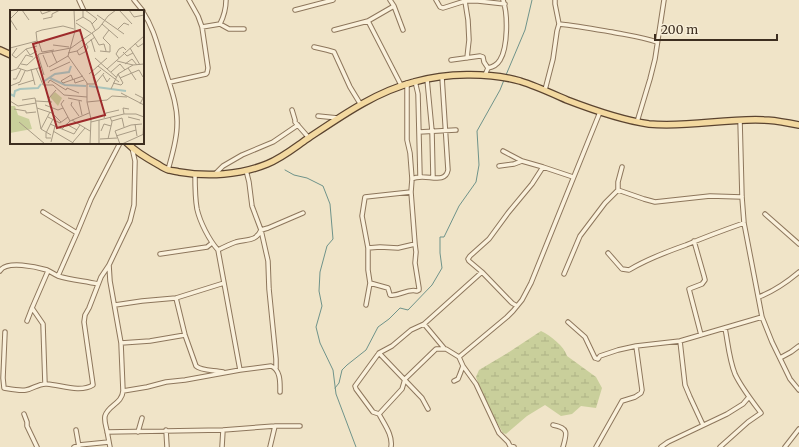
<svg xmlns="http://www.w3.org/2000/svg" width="799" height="447" viewBox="0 0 799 447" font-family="Merriweather,serif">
	<defs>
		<pattern id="wetland-marsh" width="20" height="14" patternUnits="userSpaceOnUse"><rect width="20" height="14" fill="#c9cf9b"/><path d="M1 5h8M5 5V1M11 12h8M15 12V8" fill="none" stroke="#aeb285"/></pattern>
	</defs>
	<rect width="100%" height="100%" fill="#f0e4c8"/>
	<path fill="url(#wetland-marsh)" d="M541 331C551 336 564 346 567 356L596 377 602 388 596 408 581 406 572 414 561 416 545 405 527 416 506 434 503 433 485 402 476 377 479 370 506 354Z"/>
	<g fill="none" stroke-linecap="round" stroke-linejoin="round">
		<path stroke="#6f938a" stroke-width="1" d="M506 75 525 30 532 0
			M285 170 294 175 307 178 323 186 330 204 333 239 327 246 320 272 319 291 322 306 316 327 320 343 333 370 336 394 356 447
			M335 388 339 383 342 370 347 365 366 350 378 327 389 319 400 308 408 310 432 285 442 268 440 253V237H444L459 206 476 182 479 165 477 131 500 90 504 80"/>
		<g stroke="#8d765c" stroke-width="5.5">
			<path id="street" d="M79 0 84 11
				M134 0 143 11
				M390 0 394 6 403 30
				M436 0 440 7 443 8 465 1H478L505 4
				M465 1 468 20 469 40 467 58
				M295 10 333 0
				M143 12C154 29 157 44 163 63 169 83 178 104 177 125 177 140 172 155 168 170
				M368 21 394 6
				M220 24C224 16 226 9 226 0
				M559 24C577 26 594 29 612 32 627 35 642 37 657 42
				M202 27 220 24 229 29H244
				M334 30 368 21 401 85
				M314 47 327 50 334 52 350 87 361 105
				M451 60 480 56 483 57 484 62 488 68
				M485 75 488 68C493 67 497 65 500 60 508 47 508 14 503 0
				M427 79 432 131 433 177
				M415 81 418 94 420 176
				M170 82 206 74 207 73 208 68 202 27 198 16 189 0
				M407 83V140L410 153 412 179 411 192 415 244 416 252 415 263 419 288V290L417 291C407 288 399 297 390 295L388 288 370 283 368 270V248L362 216 365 197 411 192
				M545 90 553 59 557 31 559 24 555 4V0
				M292 110 295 120V122L309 138
				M318 116 338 118
				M740 120 742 197 744 223 762 317 772 342 790 379 799 390
				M637 122 650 79 655 59 664 0
				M419 132 456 130
				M503 151 522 161 543 167 573 177
				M499 166 514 164 522 161
				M246 170 249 182 252 206 261 230 268 261 269 289 276 359V368
				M195 174C195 186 195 198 197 209 200 222 209 240 218 250L240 370
				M215 174 223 166 242 155 273 142 298 125
				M412 179C424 172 445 186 448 170L442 77
				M618 190 644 199 655 202 710 196 742 197
				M43 212 77 233
				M765 214 799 244
				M694 241 704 276 705 280 702 284 689 289 701 335
				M368 248 380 247 398 248 415 244
				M218 250C224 247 230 244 236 242 246 239 256 242 261 230L268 228 303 213
				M608 253 622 269 629 270C647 259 666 252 686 245 705 237 724 230 744 223
				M160 254 207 247 212 243
				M0 271C6 260 37 267 47 270 51 272 54 274 58 276 71 280 85 281 98 284
				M564 274 580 236 605 203 618 190V182L622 167
				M58 276 77 233 91 199 108 166 120 143
				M759 297C774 291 786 283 799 272
				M176 298 185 335 196 366C201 371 215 370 223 372
				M115 305 142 301 176 298 224 283
				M366 305 370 283
				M517 306 512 303 482 272 469 261 468 259 470 256 489 239 508 213 532 184 543 167
				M32 308 43 324 45 384
				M27 321 32 308 48 271
				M568 322 585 337 595 358 598 359 600 356 618 350 636 346 680 341 762 317
				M424 324 444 348
				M5 332 3 378 4 388C10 389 19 391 26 390 33 389 39 383 47 384 61 385 80 393 93 385L84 322 85 315 89 308 101 277 109 265
				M680 341 685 385 690 397 703 425
				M121 343 150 341 185 335
				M379 353 422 398 428 409
				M459 357 507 317 513 311 522 300 531 283 600 112
				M780 358 791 352 799 346
				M463 366 476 384 499 433 508 442 510 446 514 447
				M123 391 147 387 166 382 185 380 240 370 271 366C281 370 280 383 280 392
				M24 414 27 422V426L37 447
				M379 414 402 389 405 379 436 349H446L459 357 463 366 460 374 458 379 454 381
				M553 425C569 428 567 433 563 447
				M76 430 79 447
				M166 430 167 447
				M107 432 223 430 275 426H300
				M138 432 142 418
				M74 447 79 445 109 442
				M110 447C109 442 108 436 107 431 106 426 104 421 105 416 108 405 122 404 123 391L121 343 110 281 109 265 130 221 134 205 135 161 131 143
				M222 447 223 430
				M270 447 275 426
				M391 447C393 435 384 424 379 414L373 412 356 389 355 386 379 353 392 346 411 330 424 324 482 272
				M596 447 622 401 635 397 641 393 642 390 636 346
				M661 447 668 442 727 414 743 404 749 397
				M720 447 748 422 761 413C752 401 741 387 735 374 729 359 728 343 725 328
				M785 447 799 429"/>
		</g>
		<g stroke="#5b4430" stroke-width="8">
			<path id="primary" d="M0 50 11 55
				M127 143C136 152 148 159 159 165 162 167 165 169 169 170 172 171 176 171 179 172 208 177 240 175 267 164 282 158 294 148 307 139 340 117 375 92 414 82 446 73 488 72 520 81 536 86 551 93 567 100 593 110 621 120 649 124 687 128 726 118 764 120 775 120 787 123 799 125"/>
		</g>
		<use href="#street" stroke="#faf1dc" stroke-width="3.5"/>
		<use href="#primary" stroke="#f3d9a0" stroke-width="5.5"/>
	</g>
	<g transform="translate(10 10)">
		<rect width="134" height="134" fill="#f0e4c8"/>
		<path d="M0 96H5L8 105 19 109 22 119 0 123Z" fill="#c9cf9b"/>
		<path d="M45 82 52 88 48 96 40 87Z" fill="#c9cf9b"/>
		<path fill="none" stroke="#a9c4bc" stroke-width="2" d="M40 68 55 75 76 76M33 72 45 64 59 62 61 56M79 76 116 81M0 84 4 86 5 81 10 79 28 78 31 74"/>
		<path fill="none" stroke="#a89b85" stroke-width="1" d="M12 0 19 10M30 0 32 4 43 0M64 0 65 21 58 46 77 73V92L81 109 80 134M75 0 87 9 82 14M109 0 122 14M119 0 124 7 134 5M87 5 114 24M73 7 81 12 85 20M0 9 7 20M0 9 9 0M33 9 42 7V4L50 0M66 11 73 7V0M66 13 81 23M92 14 108 28M108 19 114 13 119 15M82 23 89 35 94 34 96 41M81 29 85 42M27 31 26 22 32 20 53 16 64 19M35 31 29 33 32 42 44 40M125 33 128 37 134 33M43 35 59 37M0 38 27 31 29 33M7 38 2 45 6 48 16 39M120 38 130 55M27 41 20 45 16 39 27 36M67 41 69 45 75 42 78 37 76 34M90 41 100 42V35L93 28 99 20M42 42 47 53M113 42 117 46 123 43M58 43 67 41 85 27M28 45 34 65M33 45 38 57M85 48 106 67M109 48 106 44 109 39 113 37 116 40M107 51 123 55 134 54M11 54 17 55 29 44 61 38 89 18 98 6 106 0M115 54 122 49 127 55M88 56 109 72M39 57 58 46M8 58 17 61 32 57M26 58 33 75H43L54 85 77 87M118 58 126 70M21 59 25 75M97 59 134 26M0 61 7 59 16 45 23 47M40 61 60 52M101 62 110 54 115 60M79 64 97 48M93 65 97 72 100 68M110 68 129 60 133 67M3 69H6L11 59M64 69 65 73 74 70M63 70 61 65 51 71 53 73 73 66M38 73 40 70 56 80 57 78 69 83M103 73 111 75 113 73 108 64M77 74H85L94 63M85 74 83 67 91 60M8 75 24 70M0 76 10 72 15 61M101 79 108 64 123 55M111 83 134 95M125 84 133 88 130 94M58 88 72 91M12 90 25 88 31 119 41 125M54 90 51 94 60 111M0 91 8 96 26 93M26 91 42 92M69 91 72 105M38 92 39 88 46 80M62 92 61 95 69 106M77 92 97 90 102 86 117 87M35 95 48 100 53 98M27 98 42 103 51 112M4 99 16 101V103L26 102M114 104 113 98 119 99M38 107 50 113 58 107M118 107 130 110M94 108 96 103 109 100M62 110 80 121M102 111 112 108 114 117M9 112 35 134M81 112 114 104H126L134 107 133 125M40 114 64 124 70 115M56 114 67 120M125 114 127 126M31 119 40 102M52 119 60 111 79 103M43 121 65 134M91 121 94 114 101 116M106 126 126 120M41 128H36V123L43 109M90 129 107 128M98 129 102 112 100 107M41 132 45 116M63 132 75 118M89 133V110M110 134 105 121 121 115 132 114M112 134 134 124"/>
		<path fill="#9e2a2b" fill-opacity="0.15" stroke="#9e2a2b" stroke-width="2" d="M70 20 95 105 47 118 23 34Z"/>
		<rect width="134" height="134" fill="none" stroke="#3d2e20" stroke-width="2"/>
	</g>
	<path d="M655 34v6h122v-6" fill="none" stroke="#3d2e20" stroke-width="2"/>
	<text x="661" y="34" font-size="12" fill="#3d2e20" stroke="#f7eed8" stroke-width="3" paint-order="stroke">200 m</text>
</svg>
